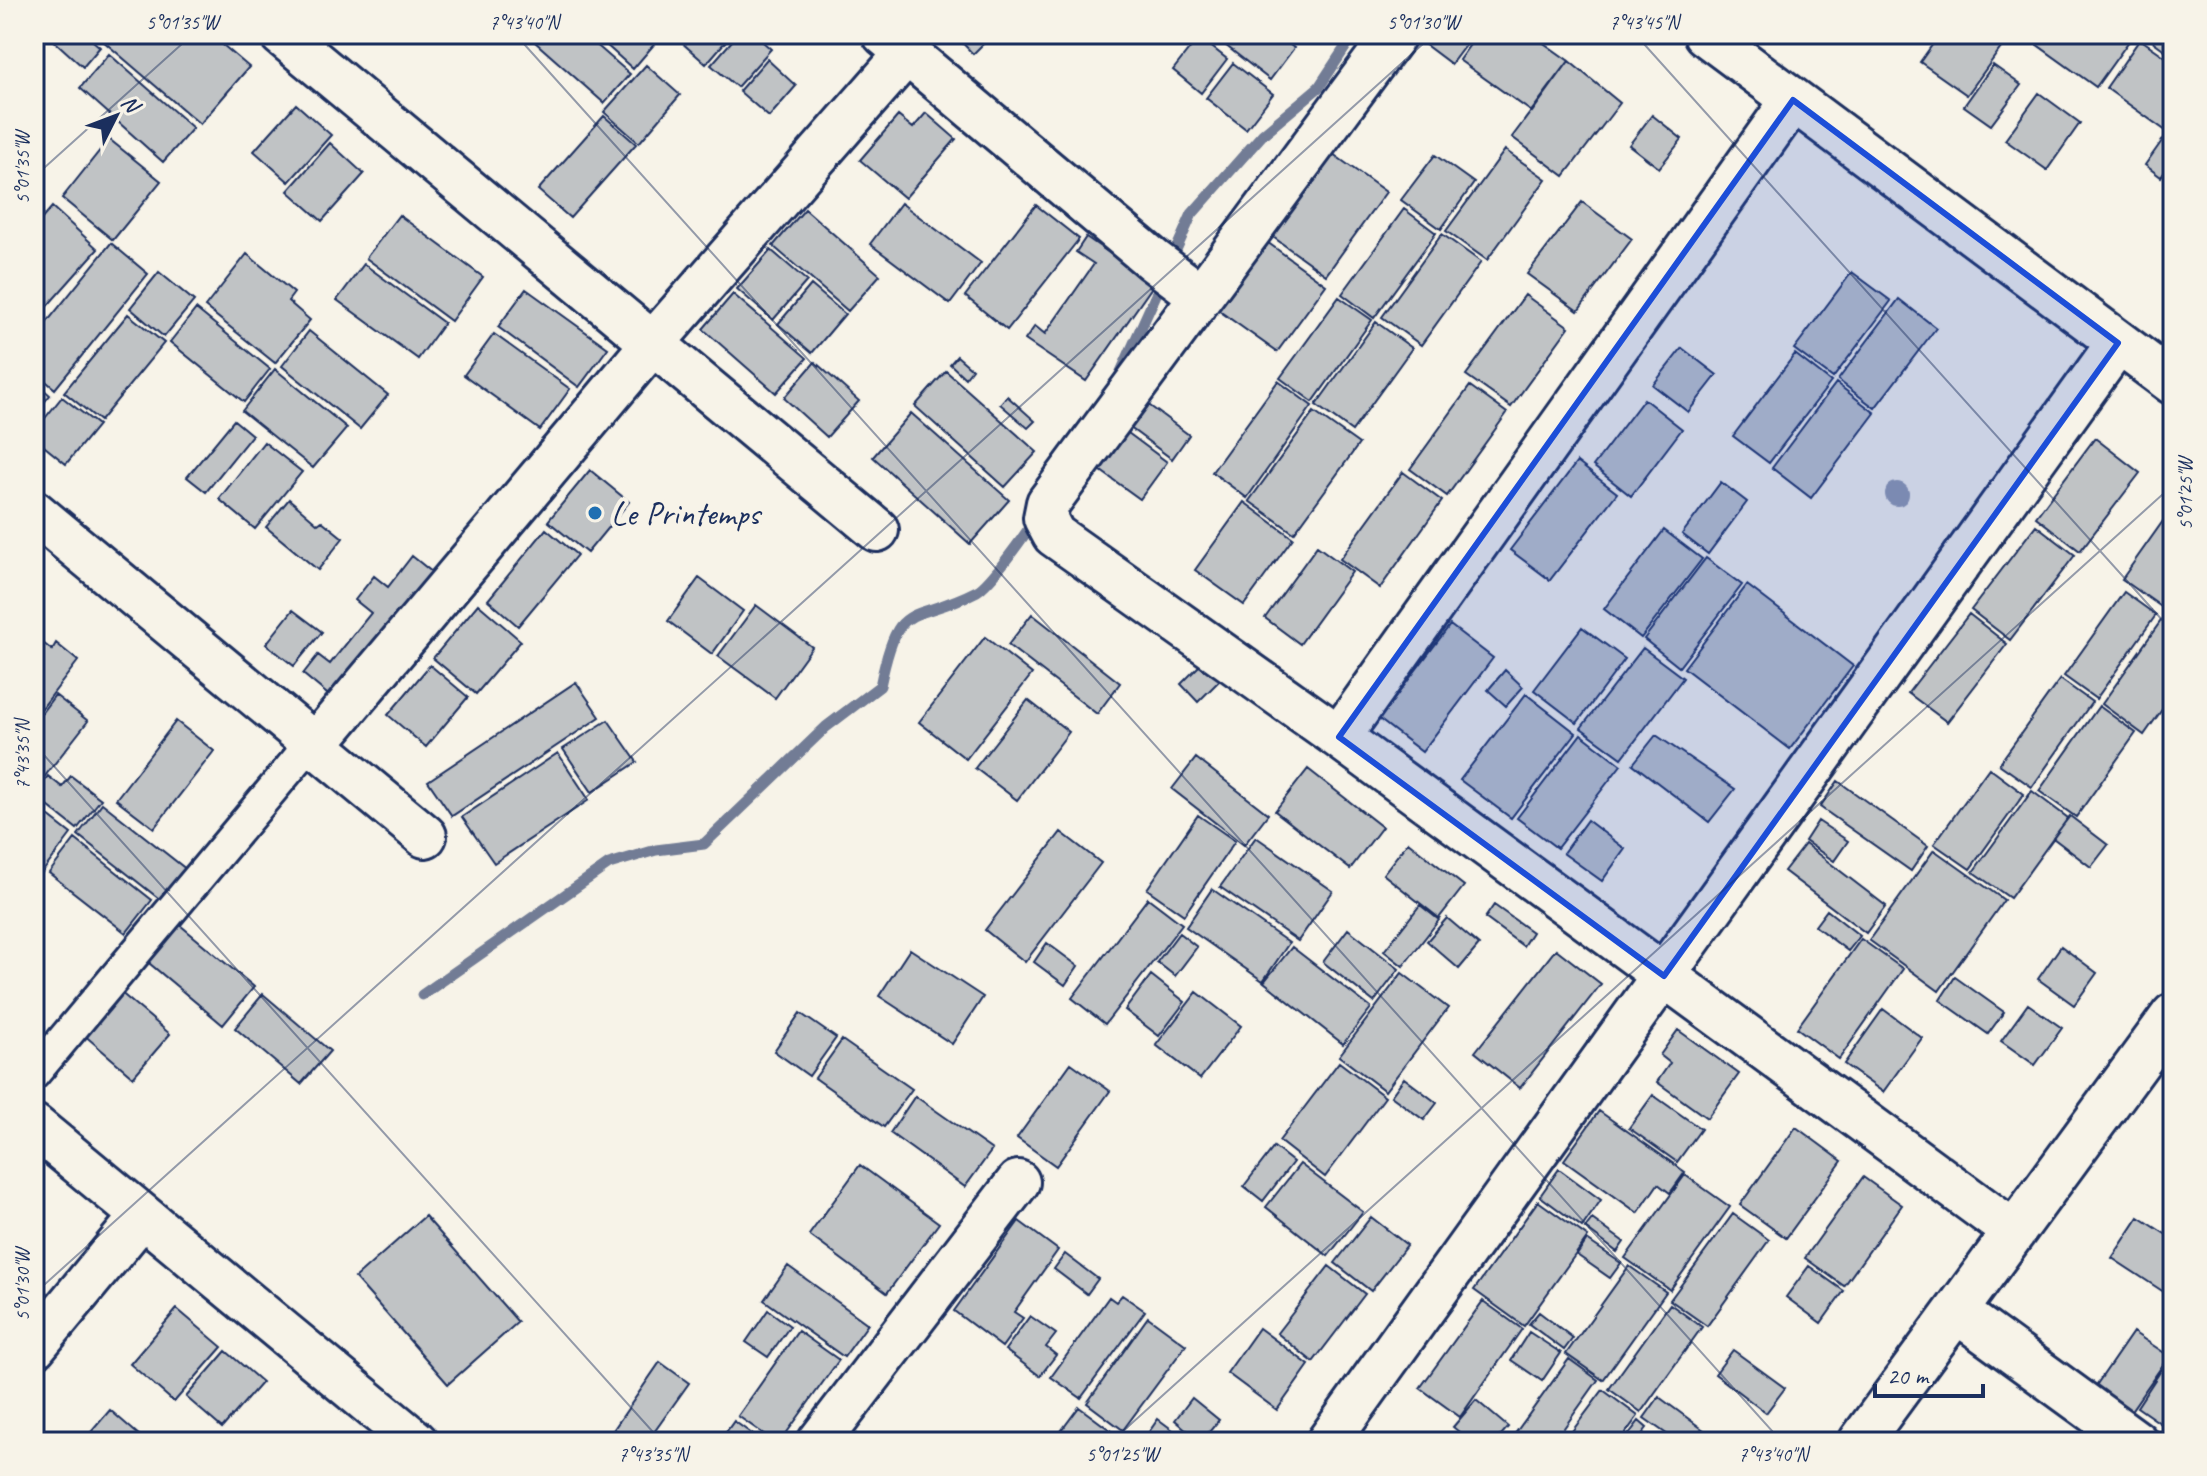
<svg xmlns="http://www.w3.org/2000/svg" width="2207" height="1476" viewBox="0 0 2207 1476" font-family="Caveat,sans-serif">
	<rect width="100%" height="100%" fill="#f7f3e8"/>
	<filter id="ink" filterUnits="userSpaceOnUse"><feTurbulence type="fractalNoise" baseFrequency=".0125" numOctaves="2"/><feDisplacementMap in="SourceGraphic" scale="16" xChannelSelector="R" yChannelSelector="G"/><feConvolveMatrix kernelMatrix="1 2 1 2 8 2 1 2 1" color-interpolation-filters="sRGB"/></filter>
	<g filter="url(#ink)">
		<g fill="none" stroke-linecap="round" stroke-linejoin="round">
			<path stroke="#727c95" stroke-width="11" d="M1171 261 1192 214 1263 134 1319 87 1354 34
				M1120 374 1164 277
				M422 995 609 864 656 850 704 844 826 727 880 686C899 595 909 626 977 591 990 584 1027 533 1035 518"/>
		</g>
		<path fill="#c0c3c5" stroke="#1b2f5e" stroke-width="2" d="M53 34H85L100 47 83 67 50 37Z
			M95 34H210L249 67 200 124Z
			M526 34H584L630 74 604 103Z
			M594 34H663L633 69Z
			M672 34H732L706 64Z
			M738 34H754L771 49 737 87 711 65Z
			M954 34H993L973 54Z
			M1211 34H1276L1294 48 1270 80Z
			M1417 34H1452L1466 44 1451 64 1415 37Z
			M1472 34H1531L1569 61 1532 112 1459 60 1476 36Z
			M1940 34H2011L1967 95 1920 62Z
			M2022 34H2134L2096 87Z
			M2173 34V56L2144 35 2145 34Z
			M1199 37 1227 59 1201 93 1173 70Z
			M2140 39 2173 62V136L2106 88Z
			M109 54 193 128 163 162 80 88Z
			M767 59 796 86 769 117 739 91Z
			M1569 61 1620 103 1564 176 1512 137Z
			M1233 63 1273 94 1246 129 1206 98Z
			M646 65 680 95 639 143 604 112Z
			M1993 65 2021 85 1991 125 1964 106Z
			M2039 93 2080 123 2047 170 2005 140Z
			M296 104 331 135 289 182 254 151Z
			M926 113 956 139 905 198 860 160 898 116 913 128Z
			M1652 115 1682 139 1659 168 1629 145Z
			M604 116 636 144 570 218 538 190Z
			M2164 138 2173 144V160L2161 177 2145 165Z
			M109 139 161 181 113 240 62 198Z
			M330 143 364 174 322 221 288 191Z
			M1505 150 1546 179 1487 260 1446 231Z
			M1333 154 1386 192 1326 275 1273 237Z
			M1435 155 1474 183 1441 229 1401 200Z
			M1582 202 1632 239 1578 311 1527 274Z
			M901 203 981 263 950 304 870 244Z
			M1036 205 1079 239 1007 330 965 296Z
			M52 207 98 249 41 313 34 307V228Z
			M805 209 880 275 848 311 773 246Z
			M1404 209 1436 233 1374 318 1342 294Z
			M399 215 483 277 451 321 366 258Z
			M1442 234 1481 262 1421 345 1382 317Z
			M1086 237 1154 284 1086 381 1025 340 1035 326 1045 334 1094 264 1076 252Z
			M1267 242 1326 285 1277 352 1218 310Z
			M111 243 148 274 55 389 34 371V338Z
			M771 250 807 281 773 320 737 289Z
			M247 254 294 293 288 301 310 320 275 363 205 307Z
			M364 264 444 323 418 359 337 300Z
			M159 272 194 301 164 337 130 308Z
			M1852 272 1891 301 1833 378 1794 349Z
			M811 285 845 314 812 353 778 324Z
			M526 289 608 348 579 387 498 327Z
			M733 294 807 358 776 393 703 329Z
			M1525 295 1569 327 1511 407 1466 375Z
			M1339 297 1372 320 1313 402 1280 378Z
			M1899 299 1936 328 1875 408 1838 380Z
			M196 309 270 369 244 402 170 342Z
			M128 314 164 343 100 421 64 392Z
			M1376 322 1412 348 1352 431 1316 405Z
			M309 331 388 395 360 429 282 366Z
			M494 334 570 389 540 430 464 375Z
			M1682 348 1717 375 1688 412 1653 385Z
			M1795 354 1831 382 1769 463 1733 436Z
			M957 356 972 369 965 378 950 364Z
			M815 362 859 401 827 437 784 398Z
			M275 369 347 428 313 468 242 411Z
			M946 371 1037 452 1005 487 915 406Z
			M34 381 50 395 34 415Z
			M1278 381 1312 406 1247 498 1212 472Z
			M1836 383 1875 413 1811 498 1772 468Z
			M1470 386 1507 413 1447 496 1410 469Z
			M1007 396 1035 421 1028 428 1000 404Z
			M62 397 98 425 66 464 34 438V432Z
			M1644 399 1682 429 1631 496 1593 466Z
			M1146 403 1189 435 1172 459 1129 427Z
			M1314 412 1359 444 1294 533 1249 501Z
			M911 413 1009 500 970 544 873 457Z
			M234 420 252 435 206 492 187 477Z
			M1124 430 1167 462 1140 499 1097 468Z
			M2095 438 2140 473 2080 551 2036 517Z
			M264 442 302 472 255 529 219 499Z
			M1577 462 1617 493 1550 580 1510 550Z
			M590 470 629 502 587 553 548 521Z
			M1403 472 1442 501 1380 588 1340 559Z
			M1721 482 1747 502 1708 554 1682 534Z
			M289 499 318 524 322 521 343 538 318 570 266 527Z
			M1244 502 1293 538 1244 605 1195 570Z
			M2173 507V594L2163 608 2122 579Z
			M2036 525 2075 555 2010 640 1971 610Z
			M546 529 577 555 518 626 488 600Z
			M1664 530 1702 559 1641 638 1604 609Z
			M1317 546 1352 572 1300 644 1265 618Z
			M412 556 433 573 332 698 303 674 318 655 330 664 371 613 355 600 374 576 388 587Z
			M1706 558 1742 585 1679 667 1644 639Z
			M699 578 743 611 712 654 668 621Z
			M1747 585 1853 666 1790 749 1684 668Z
			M2124 592 2156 615 2096 699 2064 676Z
			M2173 600V619L2164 612Z
			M478 604 521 641 476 694 433 658Z
			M756 605 812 647 775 698 718 656Z
			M293 610 322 632 294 666 266 644Z
			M1032 614 1120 683 1097 714 1008 645Z
			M1969 614 2007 644 1947 722 1908 693Z
			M2163 618 2173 625V694L2144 735 2102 704Z
			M1450 625 1493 658 1422 752 1379 719Z
			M1582 627 1625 659 1577 723 1534 690Z
			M34 636 52 650 56 643 78 661 42 708 34 702Z
			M985 637 1032 674 966 759 919 722Z
			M1643 648 1683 678 1622 758 1581 728Z
			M1207 658 1225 675 1198 702 1181 684Z
			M430 665 468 697 426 747 388 715Z
			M1505 670 1523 687 1506 706 1488 690Z
			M2060 679 2092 702 2032 787 1999 764Z
			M576 682 600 717 452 816 428 781Z
			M1526 694 1576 733 1511 818 1460 780Z
			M55 695 88 721 34 790V723Z
			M1028 700 1069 732 1017 800 975 768Z
			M2099 706 2136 733 2076 817 2039 791Z
			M608 720 637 762 592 792 563 749Z
			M176 721 214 751 154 828 116 799Z
			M1581 734 1621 765 1557 848 1517 818Z
			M1656 735 1735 789 1709 822 1633 764Z
			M558 753 589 800 494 863 462 817Z
			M1196 758 1268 814 1244 845 1172 789Z
			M1989 768 2024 794 1970 869 1934 844Z
			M1308 769 1382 827 1350 869 1275 811Z
			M48 776 62 787 71 776 101 799 77 829 34 795Z
			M1838 781 1928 846 1911 871 1820 807Z
			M2032 791 2068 818 2010 898 1973 872Z
			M102 803 187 870 162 901 78 835Z
			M34 805 71 834 40 875 34 870Z
			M1198 815 1235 841 1184 915 1147 889Z
			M2070 816 2108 845 2091 867 2053 838Z
			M1587 820 1625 849 1602 881 1563 853Z
			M1818 821 1848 841 1834 861 1805 841Z
			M1061 832 1101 863 1025 962 985 930Z
			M1256 837 1333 891 1298 941 1220 887Z
			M75 839 152 900 126 933 49 873Z
			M1408 842 1464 886 1439 918 1383 874Z
			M1805 844 1886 906 1866 933 1784 871Z
			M1934 850 2004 900 1939 991 1869 940Z
			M1212 889 1289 943 1263 981 1186 927Z
			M1148 898 1182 924 1105 1024 1072 998Z
			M1420 905 1439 920 1403 966 1384 951Z
			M1494 905 1532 932 1523 946 1485 918Z
			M1827 910 1860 936 1848 951 1815 926Z
			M1447 918 1479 945 1459 969 1427 941Z
			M174 920 254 987 223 1025 143 958Z
			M1348 929 1399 969 1374 1002 1323 962Z
			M1179 933 1197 947 1175 976 1157 962Z
			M1861 939 1903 969 1839 1059 1797 1028Z
			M1047 943 1078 966 1065 985 1034 962Z
			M2061 946 2097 973 2074 1005 2038 979Z
			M1292 947 1371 1008 1343 1044 1264 982Z
			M910 949 983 997 952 1044 879 996Z
			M1556 949 1601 984 1520 1088 1475 1052Z
			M1402 973 1448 1008 1385 1091 1339 1056Z
			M1151 975 1185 1002 1159 1036 1125 1010Z
			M1955 977 2004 1012 1988 1034 1940 1000Z
			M119 991 170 1034 133 1077 83 1034Z
			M1197 992 1241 1026 1200 1079 1156 1045Z
			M263 994 330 1051 301 1084 235 1028Z
			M2028 1004 2062 1028 2035 1065 2001 1041Z
			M1883 1009 1922 1038 1883 1092 1844 1064Z
			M800 1013 836 1038 809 1076 774 1051Z
			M1678 1030 1739 1074 1707 1118 1657 1082 1670 1063 1660 1055Z
			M842 1040 912 1089 884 1127 815 1078Z
			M1339 1062 1385 1097 1325 1177 1279 1141Z
			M1071 1063 1110 1091 1056 1166 1017 1138Z
			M1404 1078 1437 1103 1424 1120 1391 1096Z
			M1653 1095 1701 1129 1677 1162 1629 1128Z
			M915 1096 992 1150 965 1187 890 1133Z
			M1599 1111 1685 1172 1670 1193 1658 1184 1638 1213 1564 1160Z
			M1796 1127 1842 1161 1786 1238 1740 1205Z
			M1274 1147 1293 1162 1263 1201 1244 1186Z
			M1300 1164 1363 1212 1328 1256 1266 1207Z
			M860 1165 939 1223 887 1293 809 1235Z
			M1559 1169 1601 1200 1582 1227 1540 1196Z
			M1685 1175 1730 1207 1670 1290 1625 1258Z
			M1863 1177 1902 1205 1844 1286 1805 1258Z
			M1538 1201 1588 1237 1524 1326 1474 1290Z
			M1733 1214 1769 1240 1707 1326 1670 1300Z
			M425 1216 518 1322 448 1384 355 1278Z
			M1371 1217 1407 1245 1371 1291 1335 1263Z
			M2139 1217 2173 1239V1298L2112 1258Z
			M1592 1219 1624 1242 1617 1252 1585 1228Z
			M1019 1221 1058 1250 1014 1312 1023 1318 1002 1347 954 1311Z
			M1587 1240 1621 1263 1610 1278 1577 1255Z
			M1065 1254 1098 1279 1087 1294 1054 1269Z
			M788 1266 868 1324 844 1357 764 1300Z
			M1329 1266 1365 1294 1313 1362 1277 1333Z
			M1629 1266 1666 1292 1603 1380 1566 1354Z
			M1809 1266 1844 1291 1821 1323 1786 1297Z
			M1122 1295 1145 1311 1081 1398 1051 1377 1109 1297 1116 1302Z
			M1483 1301 1522 1329 1460 1417 1420 1388Z
			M1670 1304 1702 1327 1641 1412 1609 1389Z
			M177 1309 222 1347 174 1402 130 1364Z
			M768 1310 790 1326 768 1357 746 1342Z
			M1539 1312 1573 1338 1564 1350 1529 1324Z
			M1030 1316 1056 1334 1046 1347 1056 1355 1040 1376 1005 1350Z
			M1148 1317 1186 1345 1123 1430 1087 1403Z
			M1259 1328 1309 1365 1277 1410 1227 1373Z
			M798 1331 839 1360 780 1442H775L738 1416Z
			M1529 1332 1561 1353 1542 1381 1511 1360Z
			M2133 1332 2169 1356 2130 1412 2095 1387Z
			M1733 1350 1785 1388 1766 1413 1715 1374Z
			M226 1351 262 1382 222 1428 186 1397Z
			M1569 1359 1598 1380 1554 1442H1509Z
			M660 1362 689 1383 647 1442H605Z
			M2162 1369 2173 1377V1432L2137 1407Z
			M1603 1390 1638 1416 1619 1442H1564Z
			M1659 1397 1720 1442H1678L1644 1418Z
			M1192 1398 1219 1420 1201 1442 1175 1420Z
			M1476 1400 1508 1427 1495 1442H1471L1453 1427Z
			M1079 1407 1118 1436 1113 1442H1053Z
			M110 1410 147 1442 85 1439Z
			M1158 1419 1189 1442H1142Z
			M734 1421 763 1442H719Z
			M1639 1421 1647 1428 1636 1442H1623Z"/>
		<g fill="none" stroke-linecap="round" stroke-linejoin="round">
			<g stroke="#1b2f5e" stroke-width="36">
				<path id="pedestrian" d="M34 1074 312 742"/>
			</g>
			<g stroke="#1b2f5e" stroke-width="48">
				<path id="minor" d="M281 34 877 530
					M884 34 1153 260 1201 296
					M1395 34 1048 503 1045 518 1054 535 1339 737 2014 1232
					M1705 34 2173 383
					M34 512 425 836
					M1339 737 1793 100
					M315 745 653 343 907 53
					M34 1126 416 1442
					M1956 1311 2136 1442
					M34 1347 142 1216
					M819 1442 1018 1182
					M1328 1442 2118 343
					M1860 1442 2173 1015"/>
			</g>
			<use href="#pedestrian" stroke="#f7f3e8" stroke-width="30"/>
			<use href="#minor" stroke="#f7f3e8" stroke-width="42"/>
		</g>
		<circle fill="#9399a9" cx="1897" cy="494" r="12"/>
	</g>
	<path fill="#1d4ed8" fill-opacity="0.2" stroke="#1d4ed8" stroke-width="6" stroke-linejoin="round" d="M1793 100 2118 343 1664 976 1339 737Z"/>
	<path fill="none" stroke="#1b2f5e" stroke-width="2" stroke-opacity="0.45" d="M515 34 1782 1442M1635 34 2173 632M34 177 193 34M34 744 662 1442M34 1294 1434 34M1111 1442 2173 485"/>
	<circle fill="#1f6fb2" stroke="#f7f3e8" stroke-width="3" cx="595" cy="513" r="8"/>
	<g text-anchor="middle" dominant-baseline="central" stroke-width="8" stroke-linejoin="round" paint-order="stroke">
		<g font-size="34" fill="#1b2f5e" stroke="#f7f3e8" text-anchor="start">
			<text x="611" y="513">Le Printemps</text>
		</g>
	</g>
	<rect width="2207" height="1476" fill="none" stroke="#f7f3e8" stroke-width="88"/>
	<g transform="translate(116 116) rotate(48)" stroke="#f7f3e8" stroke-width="6" paint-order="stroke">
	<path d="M0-6L14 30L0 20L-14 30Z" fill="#1b2f5e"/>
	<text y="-12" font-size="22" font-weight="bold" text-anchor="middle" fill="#1b2f5e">N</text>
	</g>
	<path d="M1875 1384v12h108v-12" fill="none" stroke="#1b2f5e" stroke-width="4"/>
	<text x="1887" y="1384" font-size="24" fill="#1b2f5e" stroke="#f7f3e8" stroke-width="6" paint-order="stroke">20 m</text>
	<rect x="44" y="44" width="2119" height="1388" fill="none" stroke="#1b2f5e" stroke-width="3"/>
	<g font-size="20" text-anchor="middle" fill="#1b2f5e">
		<text x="182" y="29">5°01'35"W</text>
		<text x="524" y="29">7°43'40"N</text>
		<text x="1423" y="29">5°01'30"W</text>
		<text x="1644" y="29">7°43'45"N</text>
		<text transform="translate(22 168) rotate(-90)" y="7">5°01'35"W</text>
		<text transform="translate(2185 494) rotate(-90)" y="7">5°01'25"W</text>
		<text transform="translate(22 755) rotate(-90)" y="7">7°43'35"N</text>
		<text transform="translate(22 1285) rotate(-90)" y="7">5°01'30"W</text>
		<text x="653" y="1461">7°43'35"N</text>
		<text x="1122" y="1461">5°01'25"W</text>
		<text x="1773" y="1461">7°43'40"N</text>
	</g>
</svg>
